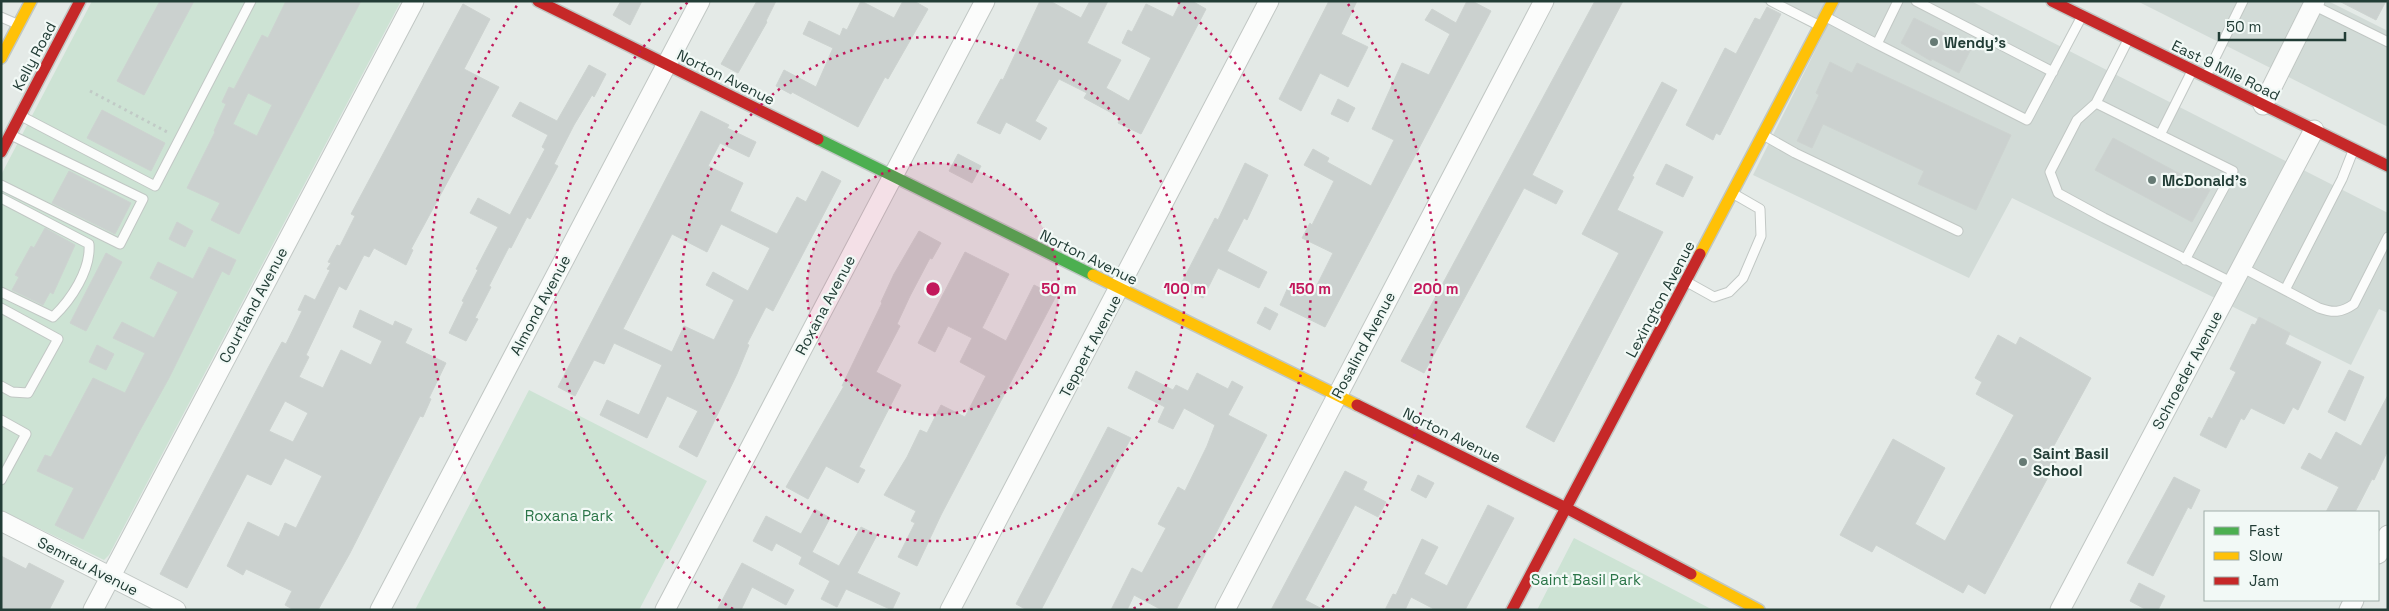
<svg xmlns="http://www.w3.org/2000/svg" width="2389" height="611" viewBox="0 0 2389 611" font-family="'Space Grotesk',sans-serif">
	<rect width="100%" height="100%" fill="#e4eae7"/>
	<path fill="#d2dbd7" d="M1761 1H1971L2388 213V313L2379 309 2351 365 2012 198 1969 278 1753 175 1824 33Z
		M2137 1H2328L2388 31V127Z"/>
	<path fill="#cde3d4" d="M92 1H401L109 555 104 560 1 510V175Z
		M529 390 707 481 639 610H415Z
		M1574 538 1713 610H1537Z"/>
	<path fill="#cbd1cf" stroke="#cdd3d0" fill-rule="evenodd" d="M160 1H194L144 95 117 81Z
		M286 1H361L239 234 211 220 220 203 187 188 215 132 214 131 226 104 222 102 229 87 234 89 262 35 268 38ZM248 93 272 105 257 136 233 124Z
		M621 1H642L630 25 613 15Z
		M757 1H776L766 21 767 22 738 73 721 64Z
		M861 1 894 18 903 1H914L928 9 888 79 885 77 858 127 792 92 791 94 776 86 784 70 816 87 833 48 803 34 809 21 840 36 843 28 847 30Z
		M1040 1H1050L1081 18 1090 1H1108L1087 43 1121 60 1106 88 1129 101 1151 58 1122 43 1128 30 1132 32 1146 4 1173 17 1181 1H1192L1206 9 1141 134 1118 123 1121 118 1084 98 1087 93 1059 79 1035 121 1047 128 1040 140 1006 122 1000 134 977 123 1001 79 1003 80Z
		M1329 1H1357L1341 34 1368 47 1348 87 1320 73 1301 111 1279 99Z
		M1467 1H1472L1491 11 1325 327 1280 305 1290 283 1313 293 1333 253 1302 238 1310 223 1312 225 1334 181 1304 165 1313 149 1329 158 1327 162 1371 186 1394 140 1372 129 1402 63 1429 75 1450 34 1425 20 1432 9 1456 23Z
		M1595 1H1623L1532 175 1563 191 1556 204 1524 188 1424 373 1401 361Z
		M2339 1H2386L2376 20Z
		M463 4 490 19 464 69 499 87 411 249 413 250 406 265 374 248 369 257 364 255 346 290 339 286 306 355 309 357 299 377 323 388 341 350 371 365 382 341 353 327 360 310 393 326 395 321 412 329 405 343 446 363 429 398 431 399 423 417 420 416 350 553 318 610H294L285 605 292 591 246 569 243 575 227 566 248 522 279 537 285 523 296 528 322 476 285 458 271 485 247 474 187 588 160 574 268 368 282 342 286 344 302 311 298 310 305 295 315 300 330 270 327 269 331 263 328 262 337 245 340 246 355 216 351 214ZM285 401 308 413 293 442 269 431Z
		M1767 7 1781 14 1720 135 1716 133 1713 140 1686 125 1725 48 1736 54 1755 18 1760 20Z
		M1914 18 1972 47 1959 73 1932 59 1931 61 1901 43Z
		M1830 62 1852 73 1857 63 2011 135 1976 210 1918 184 1924 171 1823 124 1812 148 1797 141 1819 95 1816 93Z
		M589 65 606 74 594 97 592 95 574 125 554 164 558 166 530 219 527 217 511 248 509 247 489 286 491 287 475 318 478 319 466 341 449 333 464 302 462 301 478 270 476 269 498 227 470 213 478 198 510 215 545 149 542 147 548 135 512 116 520 102 557 121Z
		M1662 82 1677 90 1632 176 1634 177 1617 210 1663 232 1554 442 1526 427 1619 253 1582 234Z
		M1338 99 1355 108 1348 122 1331 114Z
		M102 110 165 143 151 171 87 138Z
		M701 111 729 125 727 128 756 142 749 157 720 143 708 166 743 183 730 211 777 234 797 197 806 202 822 171 841 181 773 311 766 307 747 344 749 345 737 374 697 457 679 447 698 411 667 396 647 438 600 415 607 400 639 415 662 365 614 343 604 364 594 360 575 396 558 387ZM721 224 770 248 748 291 713 272 706 285 734 300 714 340 684 326 672 352 623 329 672 234 707 252Z
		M2113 138 2210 190 2192 222 2095 170Z
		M958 154 981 166 972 183 949 171Z
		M1245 163 1268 175 1247 220 1244 218 1227 251 1267 272 1259 288 1218 268 1203 298 1180 286 1215 218 1218 220Z
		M1666 164 1693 177 1683 197 1656 184Z
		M69 171 131 203 115 234 52 203Z
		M177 222 193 231 185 247 169 239Z
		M45 228 75 245 53 294 50 292 43 305 12 290 19 277 15 275 31 246 34 248Z
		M919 231 941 243 932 259 930 258 910 296 897 324 900 326 876 372 901 385 859 467 865 470 858 483 826 466 808 499 786 487 844 386H842L882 303 881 302 894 274Z
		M209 247 236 260 229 275 222 271 169 378 139 432 83 539 55 525 74 488 37 471 45 455 51 457 93 378 125 393 145 353 113 338 122 322 154 338 178 292 150 278 158 262 193 279Z
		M965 252 1009 274 982 328 1006 341 1034 285 1056 296 941 515 917 566 898 557 915 523 911 521 916 511 884 495 907 457 920 430 927 433 941 405 965 417 986 376 960 362 972 338 948 326 935 352 918 343Z
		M106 253 122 262 86 331 70 323Z
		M1265 307 1278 314 1270 330 1257 323Z
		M2259 317 2290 333 2285 344 2321 362 2298 410 2293 407 2284 424 2251 408 2244 420 2241 418 2226 448 2200 435 2209 417 2212 419 2236 372 2230 369 2252 324 2255 325Z
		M1998 335 2016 345 2020 337 2091 378 2051 451 2060 455 1985 594 1968 584 1963 593 1876 545 1872 552 1840 535 1893 439 1945 468 1915 524 1945 541 2014 415 1976 394 1982 382 1975 378Z
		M97 345 114 354 106 370 89 362Z
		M2349 370 2364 377 2345 421 2328 412Z
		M1136 371 1173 390 1176 385 1188 391 1197 373 1228 389 1232 381 1243 387 1228 415 1267 435 1176 610H1162L1134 595 1127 610H1111L1132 568 1142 573 1166 528 1158 524 1178 487 1185 491 1207 446 1215 425 1184 408 1173 429 1158 422 1165 407 1128 388Z
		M2388 395V450L2374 480 2372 479 2355 512H2326L2339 487 2301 468 2309 453 2321 460 2336 432 2361 446Z
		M1108 427 1131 438 1041 610H1027L1016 604Z
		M1345 471 1367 482 1363 490 1386 502 1378 517 1355 505 1305 600 1324 610H1271Z
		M1418 475 1434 483 1426 498 1411 490Z
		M2174 477 2200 490 2191 509 2188 507 2153 576 2127 563Z
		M1488 505 1514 518 1465 610H1436L1411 597 1405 610H1385L1393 594 1396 595 1422 539 1438 547 1424 574 1447 586Z
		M815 509 830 518 812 552 839 566 861 527 877 535 857 573 900 593 892 610 846 589 837 607 821 599 830 581 799 564 802 557 776 543 772 551 753 541 766 516 801 534Z
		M1 556 26 569 29 563 64 581 49 610H1Z
		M742 563 794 590 786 605 752 587 741 610H717Z
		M2139 583 2165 596 2158 610H2147L2130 601Z"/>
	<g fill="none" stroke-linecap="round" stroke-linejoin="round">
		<g stroke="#c1c7c4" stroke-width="11">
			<path id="lane" d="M1771 1 1818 25
				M1898 1 1877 44 2027 120 2081 18
				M1916 1 2053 72
				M2311 4 2388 42
				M1 17 17 24
				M1828 18 1877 44
				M2128 40 2096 103 2077 120 2050 172 2058 193 2104 218 2233 283
				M2207 74 2243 1
				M2096 103 2233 171 2185 260
				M23 117 155 186 251 1
				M2160 135 2191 73
				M1765 136 1795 153 1958 231
				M1 185 120 244 143 199 13 136
				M1 198 89 244C91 270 71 300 53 317L1 292
				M2241 267 2319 308C2333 313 2341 313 2354 304L2388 237
				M1687 282 1714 297 1729 292 1743 278 1761 236 1760 209 1734 194
				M2285 290 2342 179 2353 151
				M1 308 58 339 28 393 12 392 1 386
				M1 420 26 434 1 480"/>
		</g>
		<g stroke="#c1c7c4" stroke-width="21">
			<path id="street" d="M2263 105 2315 1
				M1 521 176 610
				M2378 554 2388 535
				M93 610 414 1
				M380 610 700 1
				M665 610 985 1
				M950 610 1269 1
				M1225 610 1544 1
				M2060 610 2314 130
				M2349 610 2354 600"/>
		</g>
		<g stroke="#c0c7c4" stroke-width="14">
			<path id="fast" d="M818 139 1093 275"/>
		</g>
		<g stroke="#c0c7c4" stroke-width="14">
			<path id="slow" d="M1 58 31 1
				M1700 254 1833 1
				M1093 275 1357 405
				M1691 574 1759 610"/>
		</g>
		<g stroke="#c0c7c4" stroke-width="14">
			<path id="jam" d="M538 1 818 139
				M2052 1 2388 166
				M1 152 80 1
				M1357 405 1566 508 1691 574
				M1512 610 1700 254"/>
		</g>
		<path stroke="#c1cac6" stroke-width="3" stroke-dasharray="2.5 4" stroke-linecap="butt" d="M90 91 169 133"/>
		<use href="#lane" stroke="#fbfcfb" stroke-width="9"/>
		<use href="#street" stroke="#fbfcfb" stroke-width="19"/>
		<use href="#fast" stroke="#4caf50" stroke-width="11"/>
		<use href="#slow" stroke="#ffc107" stroke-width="11"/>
		<use href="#jam" stroke="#c62828" stroke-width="11"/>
	</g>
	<circle cx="933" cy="289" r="126" fill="#c2185b" fill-opacity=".12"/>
	<g fill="none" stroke="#c2185b" stroke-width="2.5" stroke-dasharray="2.5 5">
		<circle cx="933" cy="289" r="126"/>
		<circle cx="933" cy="289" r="252"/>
		<path d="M733 609A377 377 0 0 1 688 2M1178 2A377 377 0 0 1 1133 609"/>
		<path d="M545 609A503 503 0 0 1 518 4M1348 4A503 503 0 0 1 1321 609"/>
	</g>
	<g fill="#667a74" stroke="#f2f9f6" stroke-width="2">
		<circle cx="1934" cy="42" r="5"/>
		<circle cx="2152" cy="180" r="5"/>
		<circle cx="2023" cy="462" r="5"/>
	</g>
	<g text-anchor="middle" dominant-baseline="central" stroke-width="4.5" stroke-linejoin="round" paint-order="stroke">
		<g font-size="15" font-weight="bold" fill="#223d36" stroke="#f2f9f6" text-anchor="start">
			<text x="1944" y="42">Wendy's</text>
			<text x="2162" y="180">McDonald's</text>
			<text x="2033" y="453">Saint Basil<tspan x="2033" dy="17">School</tspan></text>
		</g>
		<g font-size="15" fill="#223d36" stroke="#f2f9f6">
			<text transform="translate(34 56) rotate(-62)">Kelly Road</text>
			<text transform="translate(2226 70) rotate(26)">East 9 Mile Road</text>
			<text transform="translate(726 77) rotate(26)">Norton Avenue</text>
			<text transform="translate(1089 257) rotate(26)">Norton Avenue</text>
			<text transform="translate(1660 299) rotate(-62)">Lexington Avenue</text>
			<text transform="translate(253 305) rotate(-62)">Courtland Avenue</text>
			<text transform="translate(540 305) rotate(-62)">Almond Avenue</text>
			<text transform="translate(825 305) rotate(-62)">Roxana Avenue</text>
			<text transform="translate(1363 345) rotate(-62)">Rosalind Avenue</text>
			<text transform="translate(1090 346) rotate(-62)">Teppert Avenue</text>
			<text transform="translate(2187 370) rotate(-62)">Schroeder Avenue</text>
			<text transform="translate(1452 435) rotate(26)">Norton Avenue</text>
			<text transform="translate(88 566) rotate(27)">Semrau Avenue</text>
		</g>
		<g font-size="15" fill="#2b7548" stroke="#f2f9f6">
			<text x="569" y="515">Roxana Park</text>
			<text x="1586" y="579">Saint Basil Park</text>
		</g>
	</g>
	<circle cx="933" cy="289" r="8" fill="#c2185b" stroke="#f2f9f6" stroke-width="2.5"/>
	<g font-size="15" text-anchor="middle" font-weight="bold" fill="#c2185b" stroke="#f2f9f6" stroke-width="4.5" stroke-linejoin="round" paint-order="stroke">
		<text x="1059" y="294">50 m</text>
		<text x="1185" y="294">100 m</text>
		<text x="1310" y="294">150 m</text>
		<text x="1436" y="294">200 m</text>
	</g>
	<rect width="2389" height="611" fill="none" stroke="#223d36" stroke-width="5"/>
	<rect x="2204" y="511" width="175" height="90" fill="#f2f9f6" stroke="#9faea9"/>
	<rect x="2214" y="527" width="25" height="8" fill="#4caf50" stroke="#9faea9"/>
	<text x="2249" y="536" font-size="15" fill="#223d36">Fast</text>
	<rect x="2214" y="552" width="25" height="8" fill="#ffc107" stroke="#9faea9"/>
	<text x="2249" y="561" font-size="15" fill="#223d36">Slow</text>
	<rect x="2214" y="577" width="25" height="8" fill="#c62828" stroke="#9faea9"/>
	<text x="2249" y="586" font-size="15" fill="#223d36">Jam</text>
	<path d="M2219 32v8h126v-8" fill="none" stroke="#223d36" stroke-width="2.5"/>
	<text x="2226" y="32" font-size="15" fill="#223d36" stroke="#f2f9f6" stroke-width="4" paint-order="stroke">50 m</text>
</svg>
